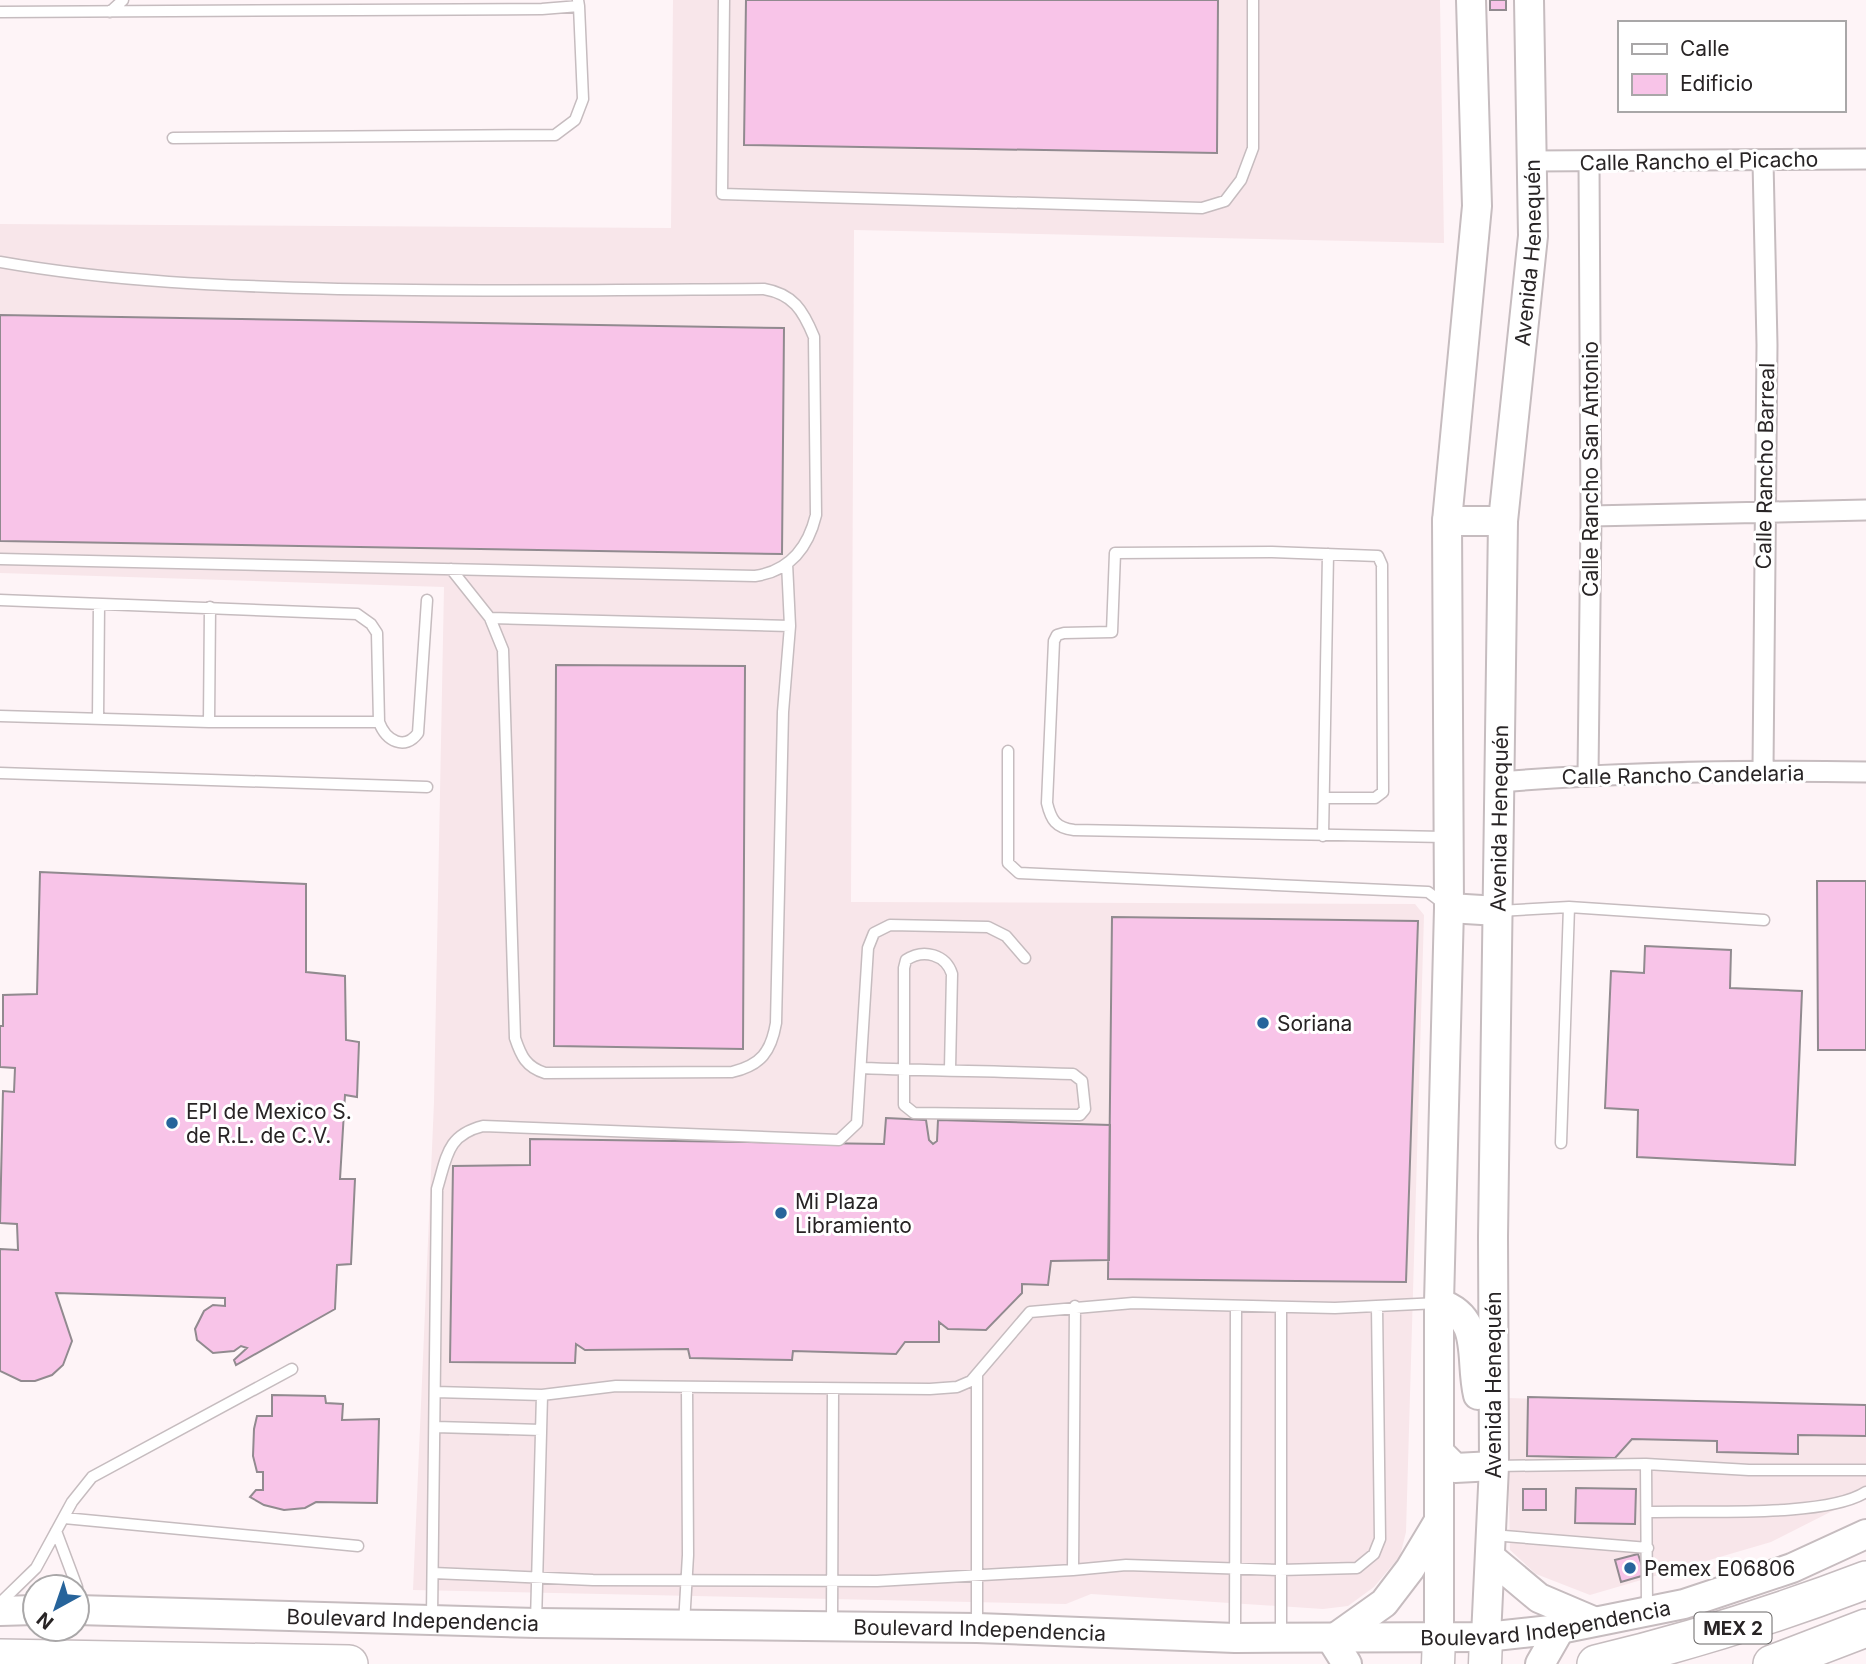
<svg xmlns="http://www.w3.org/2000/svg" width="1866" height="1664" viewBox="0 0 1866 1664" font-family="Inter,sans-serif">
	<rect width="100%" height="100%" fill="#fef4f7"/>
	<path fill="#f8e6ea" d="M673 0H1440L1444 243 854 230 851 902 1415 904 1424 915 1406 1532 1400 1556 1374 1587 1348 1606 1323 1609 1091 1594 1066 1604 413 1590 434 1102 444 587 0 573V224L671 228Z
		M1507 1398 1866 1407V1494L1771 1542 1590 1595 1536 1574 1510 1550Z"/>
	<path fill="#f8c4e8" stroke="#918a8f" stroke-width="2" d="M746 0H1218L1217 153 744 145Z
		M1490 0H1506V10H1490Z
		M0 315 784 328 782 554 0 541Z
		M556 665 745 666 743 1049 554 1046Z
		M40 872 306 884V972L345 976 346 1040 359 1042 357 1097 345 1095 340 1179H355L351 1264 337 1265 335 1309 236 1365 234 1360 247 1348 241 1346 234 1351 213 1353 197 1340 195 1329 204 1311 213 1305 225 1306V1298L56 1293 72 1341 63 1365 52 1375 35 1381H21L0 1371V1249L18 1250 17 1224 0 1223 3 1091 14 1092 15 1068 0 1067V1026H3V995L37 994Z
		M1817 881H1866V1050H1818Z
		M1112 917 1418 921 1406 1282 1108 1279Z
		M1645 946 1731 950 1730 988 1802 991 1795 1165 1637 1157 1638 1110 1605 1108 1611 971 1644 973Z
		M886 1118 926 1120 929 1140 933 1144 937 1141 938 1120 1110 1125 1109 1260 1051 1261 1048 1285 1022 1284V1293L986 1330 948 1329 939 1322V1342H905L896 1354 793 1351 792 1360 690 1358 688 1349 585 1350 576 1344 575 1363 450 1362 453 1166 530 1165V1139L884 1144Z
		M272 1395 325 1396 326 1403 343 1404 342 1420 379 1419 377 1503 316 1502 305 1508 284 1510 264 1505 250 1497 256 1490H263V1472H257L253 1456 254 1429 257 1416H272Z
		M1528 1397 1866 1405V1436L1798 1435V1454L1717 1452V1441L1632 1439 1615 1458 1527 1456Z
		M1576 1488 1636 1489 1635 1524 1575 1523Z
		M1523 1489H1546V1510H1523Z
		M1638 1554 1645 1575 1621 1582 1615 1560Z"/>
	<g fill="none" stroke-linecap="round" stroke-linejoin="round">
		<g stroke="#c6bcbf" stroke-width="13">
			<path id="lane" d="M724 0 722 194 1202 208 1225 201 1241 180 1253 148V0
				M0 12 542 9 579 6 578 0
				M110 12 123 0
				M173 138 555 135 575 120 583 99 579 6
				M0 262C113 282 224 286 338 289 480 292 622 290 764 289 793 294 803 310 814 337L816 515C808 548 790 571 755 576L0 559
				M451 569 490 618 503 650 515 1038C521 1056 526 1067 545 1073L732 1072C761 1065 771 1052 776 1023L783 712 790 626 787 563
				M0 600 357 614 371 624 377 633 379 722H209L0 716
				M490 618 790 626
				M98 719 99 604
				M209 722 210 607
				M379 722C386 741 405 751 418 733L427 600
				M1008 751V863L1019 873 1428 892 1444 904
				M0 773 427 787
				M1324 798H1375L1383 792 1382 565 1378 556 1272 552 1115 553 1112 632 1064 633 1057 635 1054 641 1047 803C1051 820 1056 828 1074 830L1445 837
				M1323 836 1328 554
				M1499 911 1569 907 1764 920
				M862 1068C932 1071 1003 1071 1073 1074L1082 1081 1085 1109 1080 1115 914 1113 904 1105V968L906 960C924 948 946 955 952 974L950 1069
				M1561 1143 1569 907
				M1075 1306 1073 1570 1126 1565 1280 1570 1357 1568 1374 1554 1380 1539 1377 1306
				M1281 1307V1635
				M435 1392 542 1395 616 1386 930 1389 957 1387 971 1381 1030 1312 1133 1303 1335 1308 1438 1303
				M435 1427 541 1430
				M1646 1464 1647 1607
				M1496 1466 1646 1464 1749 1470H1866
				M1649 1512C1701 1510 1826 1518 1866 1492
				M64 1518 358 1546
				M56 1531 77 1587
				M1492 1535 1648 1548
				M433 1573 593 1580 877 1581 1073 1570
				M0 1603 36 1568 72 1502 92 1477 292 1369
				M432 1617 437 1189C447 1156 447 1135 483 1126L839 1140 857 1123 868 948 874 933 890 925 988 927 1006 936 1025 958
				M536 1622 542 1395
				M684 1624 688 1555 687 1387
				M832 1624 833 1390
				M977 1624V1375
				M1235 1634 1236 1306"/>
		</g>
		<g stroke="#c6bcbf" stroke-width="23">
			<path id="street" d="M1532 161 1866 159
				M1763 161 1767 345 1763 770
				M1591 516 1866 510
				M1588 775 1591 516 1589 163
				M1499 782C1621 772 1743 770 1866 772"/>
		</g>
		<g stroke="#c6bcbf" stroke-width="32">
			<g id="secondary">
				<path d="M1447 521H1503"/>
				<path d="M1449 908 1498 911"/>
				<path d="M1439 1303C1484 1318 1469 1357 1478 1395"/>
				<path d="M1439 1452 1455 1468 1494 1466"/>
				<path d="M1490 1557 1539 1598 1593 1621"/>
				<path id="s1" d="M77 1610 536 1623 977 1628 1235 1638 1486 1637 1560 1629 1684 1604 1792 1568 1866 1534"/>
				<path d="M0 1611 35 1610"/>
				<path d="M1439 1636V1303L1449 908 1447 521 1477 206 1471 0"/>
				<path id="s2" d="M1486 1637 1494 1466 1493 1237 1503 521 1533 236 1529 0"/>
				<path d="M1347 1664 1332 1640 1384 1603 1410 1569 1437 1524"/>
				<path d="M1540 1664 1560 1629"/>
			</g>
		</g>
		<g stroke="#c6bcbf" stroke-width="35">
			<path id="primary" d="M1438 1664 1439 1636
				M1485 1664 1486 1637"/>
		</g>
		<g stroke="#c6bcbf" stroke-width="40">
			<path id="highway" d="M0 1658 349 1664
				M1596 1664C1689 1642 1777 1614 1866 1580
				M1772 1664 1866 1628"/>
		</g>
		<use href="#lane" stroke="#fff" stroke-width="10"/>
		<use href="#street" stroke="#fff" stroke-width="19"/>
		<use href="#secondary" stroke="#fff" stroke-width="28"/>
		<use href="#primary" stroke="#fff" stroke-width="32"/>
		<use href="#highway" stroke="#fff" stroke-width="37"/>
	</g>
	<g fill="#27649b" stroke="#fff" stroke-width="2.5">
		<circle cx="1263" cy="1023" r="7"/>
		<circle cx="172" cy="1123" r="7"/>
		<circle cx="781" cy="1213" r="7"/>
		<circle cx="1630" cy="1568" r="7"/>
	</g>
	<g text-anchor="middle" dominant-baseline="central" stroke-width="6" stroke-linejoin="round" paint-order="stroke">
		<rect fill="#fff" stroke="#686666" stroke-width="2" x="1694.5" y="1612.5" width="77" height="31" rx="5"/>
		<g font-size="19" font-weight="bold" fill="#282425">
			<text x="1733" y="1628">MEX 2</text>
		</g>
		<g font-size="21" fill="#282425" stroke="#fff">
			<text transform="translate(1699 161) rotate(-1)">Calle Rancho el Picacho</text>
			<text stroke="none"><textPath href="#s2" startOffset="1386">Avenida Henequén</textPath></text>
			<text transform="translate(1765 466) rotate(-89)">Calle Rancho Barreal</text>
			<text transform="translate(1590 469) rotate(-90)">Calle Rancho San Antonio</text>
			<text transform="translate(1683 775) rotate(-1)">Calle Rancho Candelaria</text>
			<text stroke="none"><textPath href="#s2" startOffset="819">Avenida Henequén</textPath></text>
			<text transform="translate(1493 1385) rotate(-90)">Avenida Henequén</text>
			<text stroke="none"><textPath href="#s1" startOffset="336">Boulevard Independencia</textPath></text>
			<text stroke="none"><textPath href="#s1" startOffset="1470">Boulevard Independencia</textPath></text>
			<text stroke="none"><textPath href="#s1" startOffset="903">Boulevard Independencia</textPath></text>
		</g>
		<g font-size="21" fill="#282425" stroke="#fff" text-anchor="start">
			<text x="1277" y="1023">Soriana</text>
			<text x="186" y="1111">EPI de Mexico S.<tspan x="186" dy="24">de R.L. de C.V.</tspan></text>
			<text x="795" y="1201">Mi Plaza<tspan x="795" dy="24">Libramiento</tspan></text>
			<text x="1644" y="1568">Pemex E06806</text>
		</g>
	</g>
	<rect x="1618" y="21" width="228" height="91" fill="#ffffff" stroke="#a9a7a8" stroke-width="2"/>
	<rect x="1632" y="44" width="35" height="10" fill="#ffffff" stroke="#a9a7a8" stroke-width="2"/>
	<text x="1680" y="56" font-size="21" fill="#282425">Calle</text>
	<rect x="1632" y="74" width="35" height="21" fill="#f8c4e8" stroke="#a9a7a8" stroke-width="2"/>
	<text x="1680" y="91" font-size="21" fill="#282425">Edificio</text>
	<g transform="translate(56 1608) rotate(220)"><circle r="33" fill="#ffffff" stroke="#a9a7a8" stroke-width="2"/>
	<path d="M0-5L12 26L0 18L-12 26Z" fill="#27649b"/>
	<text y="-10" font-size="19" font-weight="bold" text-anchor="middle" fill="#282425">N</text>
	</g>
</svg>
